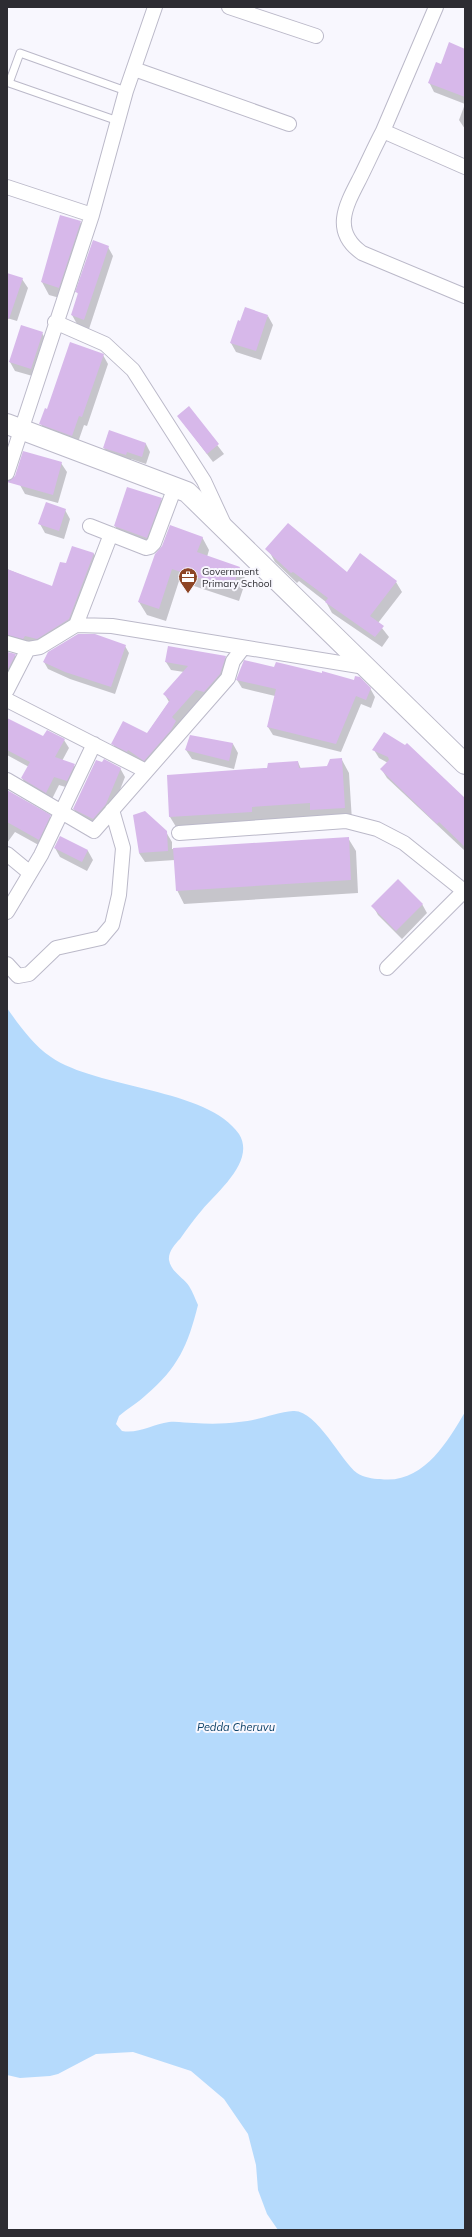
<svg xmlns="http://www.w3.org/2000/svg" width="472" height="2237" viewBox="0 0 472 2237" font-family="Mulish,sans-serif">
	<rect width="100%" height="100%" fill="#f8f7fe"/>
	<path fill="#b5dafc" d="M7 1008C19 1025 33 1045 51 1057 97 1089 208 1088 239 1134 256 1161 217 1192 202 1210 194 1219 187 1229 180 1239 175 1244 168 1252 169 1260 171 1272 183 1277 189 1286 193 1292 195 1299 198 1305 188 1345 178 1368 146 1395 138 1403 128 1408 119 1416L116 1424 122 1431C139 1434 153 1424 169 1422 177 1421 186 1423 194 1423 209 1424 224 1424 239 1422 257 1421 277 1412 293 1411 316 1409 341 1461 357 1473 363 1477 373 1479 380 1479 422 1485 447 1443 465 1412V2230H278L267 2214 258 2190 256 2165 248 2134 224 2099 191 2071 133 2052 96 2054 58 2074 50 2076 20 2078 7 2075Z"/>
	<path fill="#0003" d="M465 50V104L434 92 429 82 441 66Z
		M465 104V129L459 120Z
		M80 222 88 235 67 300 49 295 42 282Z
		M108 247 113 256 89 329 77 324 72 315 79 296 77 292Z
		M7 274 22 279 28 288 17 321 7 318Z
		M268 316 273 325 261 360 236 352 231 343Z
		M42 333 47 342 36 377 15 371 10 362Z
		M103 355 108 364 87 426 84 425 77 445 46 433 41 424 47 410Z
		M189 408 224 454 213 462 178 416Z
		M109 432 146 444 150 452 146 464 131 459 130 462 109 455 104 448Z
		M61 463 67 472 58 503 25 494 20 485Z
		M161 499 169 512 154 551 123 539 115 526Z
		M65 510 70 519 64 539 45 533 40 524Z
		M202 537 209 550 207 557 239 568 246 580 239 601 179 581 166 621 147 615 139 602Z
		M73 547 94 554 99 563 74 628 42 647 7 645V569L53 588 67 565Z
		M269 551 347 573 360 555 396 582 402 592 378 623 389 637 382 647 332 613 326 602 299 581 297 583 275 562Z
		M125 646 129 653 115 694 70 679 48 669 44 662Z
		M7 652 15 655 20 664 7 687Z
		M225 657 230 665 209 700 201 698 178 725 180 730 149 768 117 752 113 744 147 734 169 702 165 695 184 672 171 670 166 662Z
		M275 668 370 688 375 697 371 708 361 704 341 752 273 735 268 727 275 696 242 688 237 680Z
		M7 719 44 738 64 740 69 748 62 761 74 765 79 774 72 789 59 785 51 801 27 787 22 778 29 767 7 755Z
		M384 733 465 800V851L387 778 382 770 388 763 379 758 374 750Z
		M233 744 238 753 234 769 192 759 186 750Z
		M342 760 349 773 352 821 319 823 315 816 259 820V824L178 830 170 817 168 776 264 769 298 762 301 769 328 767Z
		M120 768 125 777 111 813 99 827 79 818 74 809Z
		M7 791 50 816 55 825 44 848 15 832 7 843Z
		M166 832 172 842V849L348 838 356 851 358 893 184 904 177 890 175 860 145 862 139 853Z
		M60 837 88 851 93 860 87 871 60 857 55 848Z
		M422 904 427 913 402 939 378 915 373 906Z"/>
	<path fill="#d7b8ea" d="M449 42 465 49V97L428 83 436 62 441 64Z
		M60 215 81 221 59 288 41 282Z
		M93 240 109 246 84 320 71 315 78 293 75 292Z
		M7 273 23 278 9 319 7 318Z
		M245 307 268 315 256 351 230 343 238 320 240 321Z
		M21 325 43 332 31 369 9 362Z
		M70 342 104 354 82 417 79 416 72 436 39 424 45 408 47 409Z
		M189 406 219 444 207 454 177 416Z
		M109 430 146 443 142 457 127 452 126 455 103 448Z
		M23 451 62 462 53 495 7 482 15 476Z
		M127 487 162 498 147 538 114 526Z
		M46 502 66 509 59 531 38 524Z
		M288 523 347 572 360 553 397 581 370 616 384 626 375 637 325 602 328 598 293 572 291 573 265 549Z
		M170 525 203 537 197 552 240 567 232 589 172 569 159 609 138 602 155 554 162 546Z
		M72 546 94 553 69 619 37 639 25 636 23 639 7 635V569L52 586 60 562 66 563Z
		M78 634H95L126 645 111 687 65 672 43 662 48 652Z
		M168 646 226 656 220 674 204 692 196 690 172 717 176 721 171 730 144 761 128 750 127 752 111 744 123 721 147 733 170 700 163 694 188 666 165 662Z
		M7 652 16 654 7 671Z
		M244 660 274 667 276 662 322 673V671L354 680 355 676 360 677 371 688 366 700 356 696 336 744 267 727 276 689 236 680Z
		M7 718 43 736 47 730 65 739 55 757 75 764 67 781 54 777 46 793 21 778 30 762 7 750Z
		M384 732 405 745 407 743 465 798V847L439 822 437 824 380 769 389 760 388 757 372 750Z
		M190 735 233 743 229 761 185 750Z
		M342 758 345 808 310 810V803L252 807V812L169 817 167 775 264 768H267L268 763 298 761 299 768 327 766 330 759Z
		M104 759 121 768 106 804 93 819 73 809 96 760 102 762Z
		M7 790 51 815 39 840 7 822Z
		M145 811 167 831 168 851 139 853 133 815Z
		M60 836 88 850 82 862 54 848Z
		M349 837 351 880 176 891 173 848Z
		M398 879 423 904 396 931 371 906Z"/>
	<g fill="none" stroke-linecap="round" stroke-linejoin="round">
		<g stroke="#bbb9c9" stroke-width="9">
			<path id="lane" d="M118 121 9 83 20 53 126 91"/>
		</g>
		<g stroke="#bbb9c9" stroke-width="16">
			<path id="street" d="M229 7 316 36
				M436 7 383 131 465 167
				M134 69 289 124
				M383 131C375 146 368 162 360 178 346 205 331 231 362 253L465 296
				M7 187 92 215
				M55 322 105 344 133 370 204 481 223 522
				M7 473 92 215 126 91 155 7
				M90 526 146 548 150 547 154 543 175 487
				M76 625 111 534
				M7 643 28 649 40 647 76 625 112 626 365 667
				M7 690 28 649
				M7 700 146 771
				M7 780 94 831 228 678 233 661 243 648
				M179 833 346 821 377 829 404 843 464 891
				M7 854 30 873
				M7 912 41 855 94 744
				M7 964 18 976 29 974 56 948 101 938 112 925 119 895 123 848 112 810
				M387 968 465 890"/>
		</g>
		<g stroke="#bbb9c9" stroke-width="22">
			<path id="secondary" d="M7 424 187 492 465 764"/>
		</g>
		<use href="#lane" stroke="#fff" stroke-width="7"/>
		<use href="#street" stroke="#fff" stroke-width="14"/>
		<use href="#secondary" stroke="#fff" stroke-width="20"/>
	</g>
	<defs>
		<g id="office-pin" transform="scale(1)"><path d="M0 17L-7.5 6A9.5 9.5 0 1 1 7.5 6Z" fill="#8d4525" stroke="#f8f7fe"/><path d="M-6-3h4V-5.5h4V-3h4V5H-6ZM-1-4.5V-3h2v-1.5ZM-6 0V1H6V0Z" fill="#fff"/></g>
	</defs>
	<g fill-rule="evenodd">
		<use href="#office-pin" x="188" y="577"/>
	</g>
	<g text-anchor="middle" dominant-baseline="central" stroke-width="4" stroke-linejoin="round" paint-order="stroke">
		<g font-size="10" fill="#2d2c32" stroke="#f8f7fe" text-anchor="start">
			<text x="202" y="571">Government<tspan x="202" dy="12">Primary School</tspan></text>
		</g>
		<g font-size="11" font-style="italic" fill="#0c4167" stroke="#f8f7fe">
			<text x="236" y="1727">Pedda Cheruvu</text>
		</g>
	</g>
	<rect width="472" height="2237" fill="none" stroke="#2d2c32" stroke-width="16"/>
</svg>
